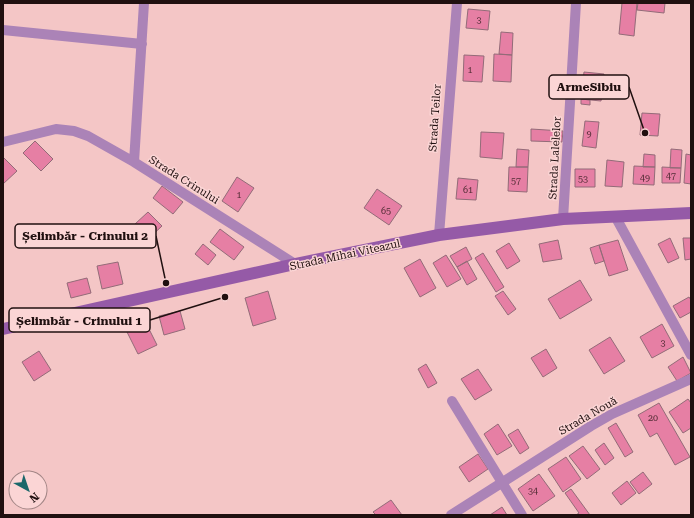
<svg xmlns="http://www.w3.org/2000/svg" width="694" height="518" viewBox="0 0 694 518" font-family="'Roboto Serif',serif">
	<rect width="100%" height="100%" fill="#f4c6c6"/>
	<path fill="#e67fa4" stroke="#936b78" d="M622 3H637L634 36 619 34Z
		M638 3H665L664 13 637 10Z
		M468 9 490 11 488 30 466 28Z
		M501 32 513 33 512 55 499 54Z
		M494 54 512 55 511 82 493 81Z
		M464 55 484 56 482 82 463 81Z
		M584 72 604 74 601 101 581 99Z
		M581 99 590 100V105L581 104Z
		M642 113 660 114 658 136 640 135Z
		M585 121 599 122 596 148 582 146Z
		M531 129 563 131 562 142 531 141Z
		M481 132 504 133 502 159 480 157Z
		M35 141 53 159 41 171 23 153Z
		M517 149 529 150 528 167H516Z
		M671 149 682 150 681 168H670Z
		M644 154 655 155V167H643Z
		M686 154 691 155V184L684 183Z
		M3 157 17 171 3 184Z
		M607 160 624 162 622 187 605 186Z
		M634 166 655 167 654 185 633 184Z
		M509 167H528L527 192 508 191Z
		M662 167 681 168 680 183H662Z
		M575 169H595V187H575Z
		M237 177 254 188 238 212 222 201Z
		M458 178 478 180 476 200 456 199Z
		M162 186 183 202 173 214 153 198Z
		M377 189 402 206 389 225 364 208Z
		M148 212 162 226 148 239 135 224Z
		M220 229 244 247 234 260 210 242Z
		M670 238 679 258 668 263 658 244Z
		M683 238H691V259L685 260Z
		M558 240 562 259 543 262 539 244Z
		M618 240 628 270 609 276 599 245Z
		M509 243 520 261 507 269 496 251Z
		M203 244 216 255 208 265 195 254Z
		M599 245 604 261 595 264 590 248Z
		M466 247 472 259 457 267 450 256Z
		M483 253 504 287 496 292 475 258Z
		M446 255 461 279 447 287 433 263Z
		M420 259 436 288 420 297 404 268Z
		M467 261 477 279 467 285 457 267Z
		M118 262 123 284 102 289 97 266Z
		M87 278 91 293 71 298 67 283Z
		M580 280 592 300 560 319 548 299Z
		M268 291 276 319 253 326 245 298Z
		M503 291 516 309 508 315 495 296Z
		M689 297 691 300V312L680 318 673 306Z
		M180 311 185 329 164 335 159 316Z
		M145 321 157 345 138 354 126 330Z
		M662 324 674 346 652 358 640 337Z
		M610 337 625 361 604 374 589 350Z
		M546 349 557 368 543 377 531 358Z
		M39 351 51 370 34 381 22 362Z
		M683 357 691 373 677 381 668 367Z
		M426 364 437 383 428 388 418 369Z
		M478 369 492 390 475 400 461 379Z
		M688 399 691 403V428L683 433 669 412Z
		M659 403 690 457 675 465 657 433 650 437 638 415Z
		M616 423 633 452 625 457 608 428Z
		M498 424 512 446 497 455 484 434Z
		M518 429 529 448 520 454 508 435Z
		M604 443 614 458 605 465 595 450Z
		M583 446 600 469 587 479 569 456Z
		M478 454 488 469 469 482 459 467Z
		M566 457 581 479 563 492 548 469Z
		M643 472 652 484 639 494 630 482Z
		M539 474 555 496 533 511 518 489Z
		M627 481 636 493 621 505 612 493Z
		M571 489 590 515H576L579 513 565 493Z
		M391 500 402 515H376L373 512Z
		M502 507 507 515H490Z"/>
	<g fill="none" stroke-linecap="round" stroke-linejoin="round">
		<path stroke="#ab83b7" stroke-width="10" d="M3 30 142 44
			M3 142 56 129 74 131 88 136 134 162 295 264
			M134 162 144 3
			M615 216 691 355
			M563 219 576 3
			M439 235 457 3
			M452 401 522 515
			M451 515 591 426 612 414 691 379"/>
		<path stroke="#955aa7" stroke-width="12" d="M3 329 295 264 439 235 563 219 691 213"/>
	</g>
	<g text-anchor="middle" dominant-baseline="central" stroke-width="3" stroke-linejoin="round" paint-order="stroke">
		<g font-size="9" fill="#522c35">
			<text x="479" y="20">3</text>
			<text x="470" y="70">1</text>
			<text x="589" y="134">9</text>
			<text x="671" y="176">47</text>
			<text x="645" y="178">49</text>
			<text x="583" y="179">53</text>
			<text x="516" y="181">57</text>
			<text x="468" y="190">61</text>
			<text x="239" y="195">1</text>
			<text x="386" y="211">65</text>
			<text x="663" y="343">3</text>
			<text x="653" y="418">20</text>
			<text x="533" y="491">34</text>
		</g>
		<g font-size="11" fill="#201010" stroke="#fbd5d5">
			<text transform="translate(435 118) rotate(-86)">Strada Teilor</text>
			<text transform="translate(555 158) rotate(-87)">Strada Lalelelor</text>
			<text transform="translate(184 180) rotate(32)">Strada Crinului</text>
			<text transform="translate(345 255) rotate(-12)">Strada Mihai Viteazul</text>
			<text transform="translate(588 416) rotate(-30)">Strada Nouă</text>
		</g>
	</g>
	<path fill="none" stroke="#201010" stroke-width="1.5" d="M645 133L629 87M166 283L156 236M225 297L150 320"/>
	<g fill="#201010" stroke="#fbd5d5" stroke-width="1.5">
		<circle cx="645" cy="133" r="4"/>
		<circle cx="166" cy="283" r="4"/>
		<circle cx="225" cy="297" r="4"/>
	</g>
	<g fill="#fbd5d5" stroke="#201010" stroke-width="1.5">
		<rect x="549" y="75" width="80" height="24" rx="4"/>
		<rect x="15" y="224" width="141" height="24" rx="4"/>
		<rect x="9" y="308" width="141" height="24" rx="4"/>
	</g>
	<g font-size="12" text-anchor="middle" font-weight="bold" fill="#201010">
		<text x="589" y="91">ArmeSibiu</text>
		<text x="85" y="240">Șelimbăr - Crinului 2</text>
		<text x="79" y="325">Șelimbăr - Crinului 1</text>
	</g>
	<rect width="694" height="518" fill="none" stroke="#201010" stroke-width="8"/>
	<g transform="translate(28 490) rotate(140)"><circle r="19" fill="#fbd5d5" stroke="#a38686"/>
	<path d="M0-3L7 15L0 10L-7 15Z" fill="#1a676a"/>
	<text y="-6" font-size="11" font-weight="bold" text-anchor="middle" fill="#201010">N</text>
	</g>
</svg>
